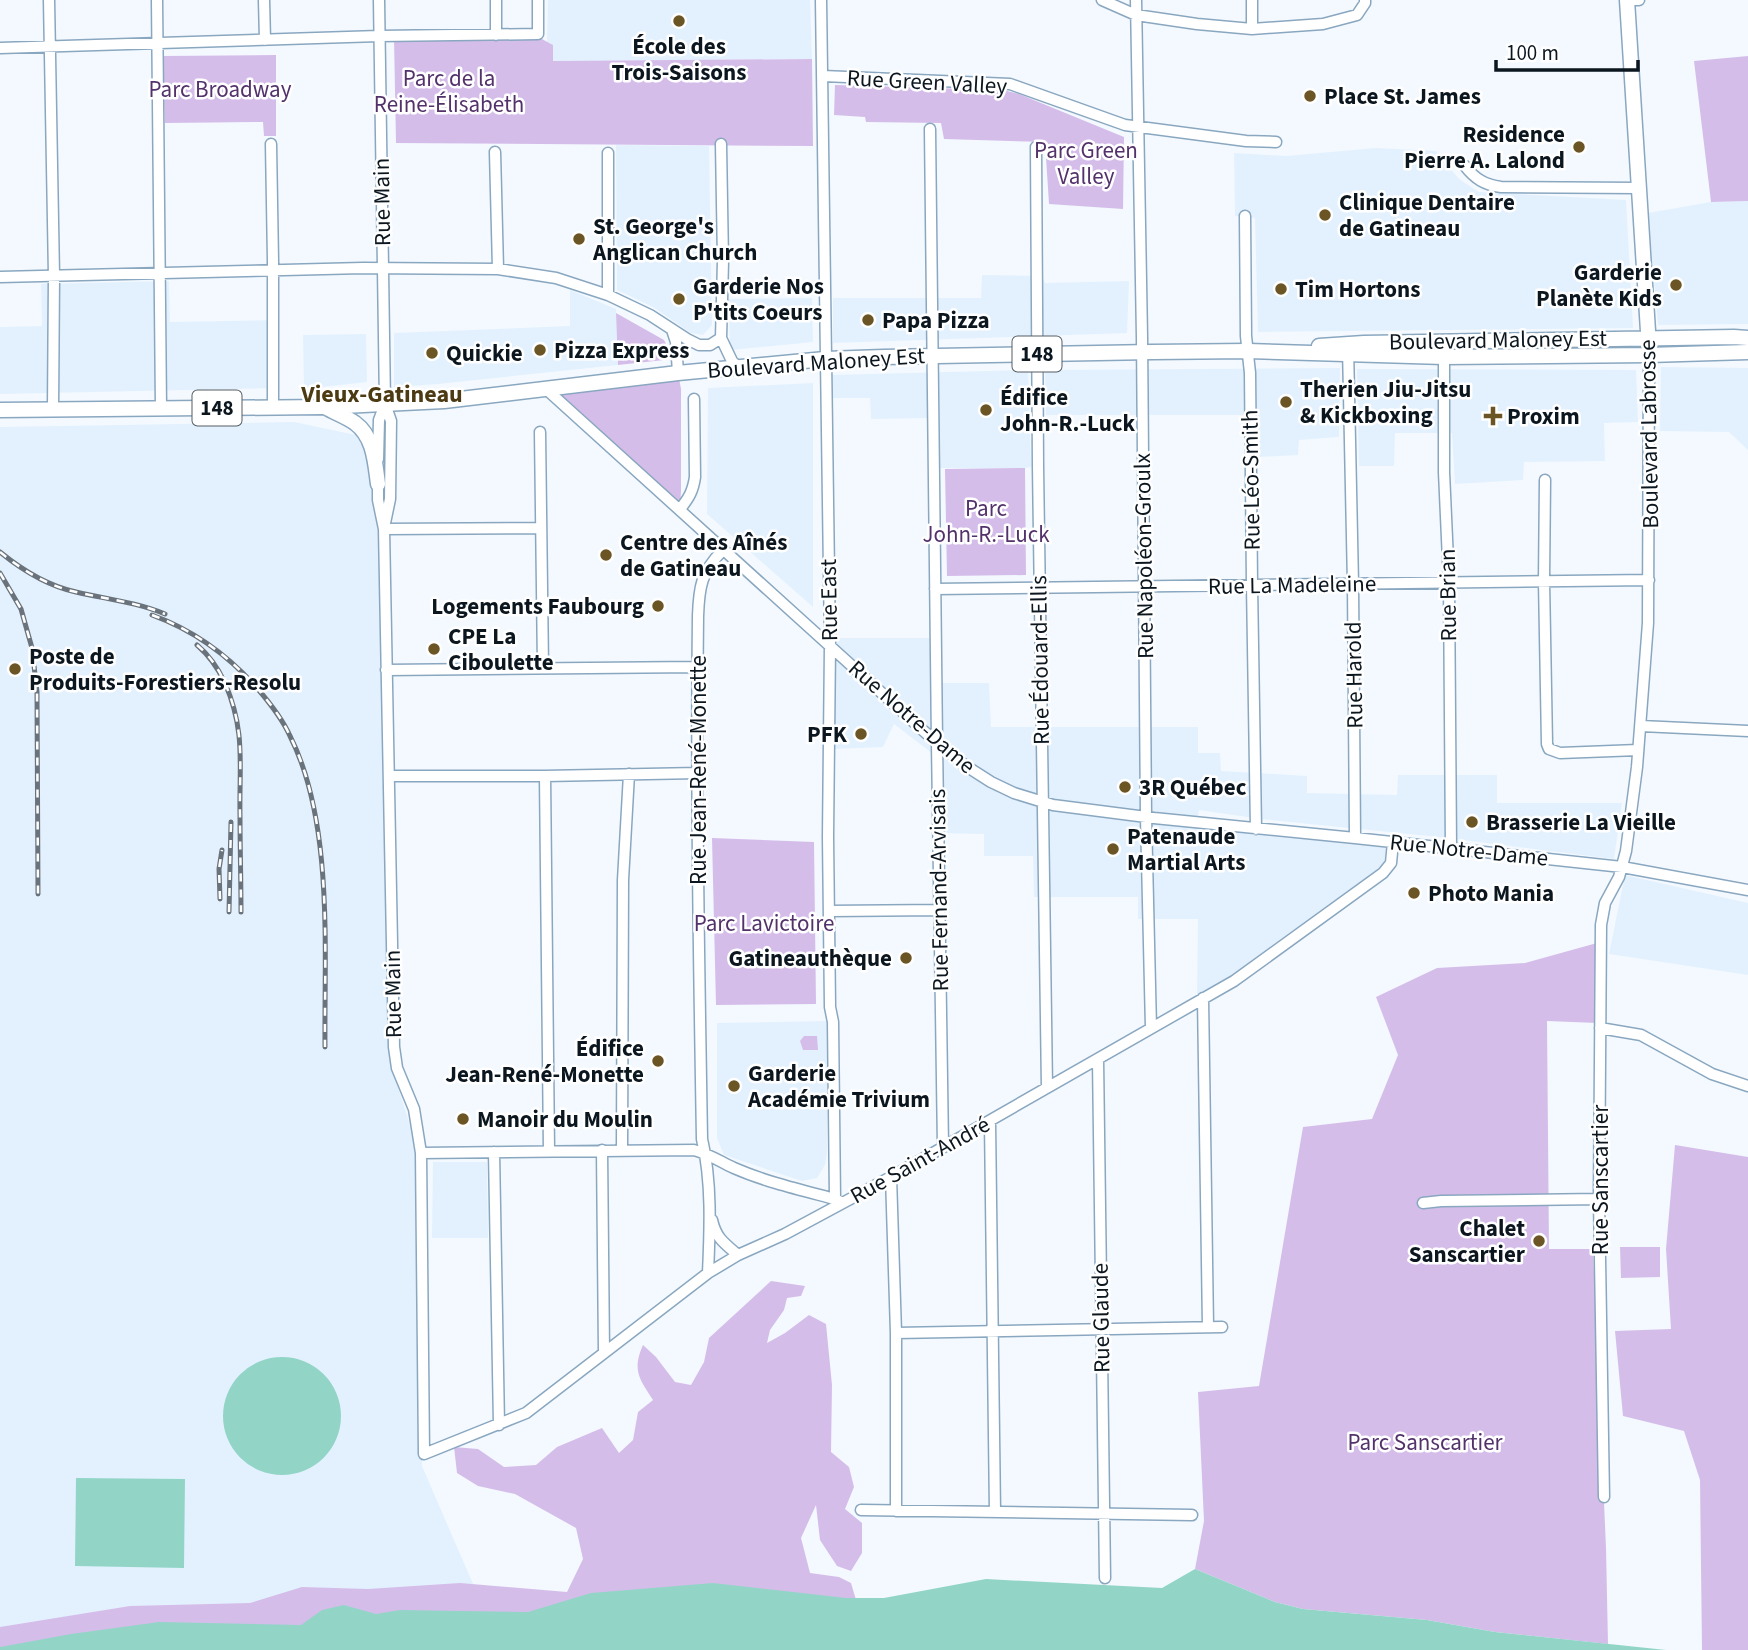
<svg xmlns="http://www.w3.org/2000/svg" width="1748" height="1650" viewBox="0 0 1748 1650" font-family="'Source Sans 3',sans-serif">
	<rect width="100%" height="100%" fill="#f3f9ff"/>
	<path fill="#e3f1fe" d="M548 0H810L812 59 553 61V45L547 42Z
		M616 145 709 146 712 325 703 335 691 333 653 307 617 290Z
		M1376 148 1436 151 1459 179 1479 192 1626 200 1633 328 1258 332 1255 218 1235 216 1234 153 1286 156Z
		M1748 201V324L1658 325 1648 213 1711 202Z
		M982 275 1042 276 1045 283 1129 281 1127 333 833 343V298H981Z
		M169 281 170 322 276 320 279 388 0 394V327L42 326 41 284Z
		M570 290 616 309 618 365 438 384 394 387V333L570 326Z
		M812 298 813 342 730 350 729 299Z
		M366 334 367 382 304 389 303 335Z
		M1661 367 1748 368V450L1729 432 1660 431Z
		M1340 368 1339 437 1299 440 1298 455 1258 457V415H1046L1045 370Z
		M1357 369 1636 370 1638 422 1604 423 1605 461 1524 462 1523 480 1455 484 1452 433H1395L1394 466H1359Z
		M1028 370 1031 467 1025 468H933L931 418 871 419 870 398H832V375Z
		M813 383V607L707 514 708 388Z
		M294 422 356 435 371 446 377 516 391 853 394 1075 423 1166 422 1466 493 1630 0 1650V427Z
		M836 638H935V683H989L991 727H1198V753H1220L1221 771 1307 776V793L1397 795 1398 775H1497V803H1622L1614 859 1439 837 1261 819 1199 810 1197 822 1393 842 1391 863 1203 998 1197 995 1198 919H1138V897H1034L1033 856H984V834L936 833 933 754 894 724 883 747 832 749Z
		M1625 875 1748 903V975L1609 954Z
		M827 1021V1153L825 1165 817 1178 802 1181 724 1155 717 1138V1023Z
		M433 1162H487L488 1238H432Z"/>
	<path fill="#d5bdea" d="M394 38H540L553 45V61L812 59 813 146 396 143Z
		M276 55V136H264L263 122 165 123 163 56Z
		M1748 56V201L1711 202 1694 61Z
		M835 85 1003 90 1019 94 1124 137 1123 209 1049 204 1045 142 944 139 941 123 866 122 865 117 834 115Z
		M616 313 664 340C668 347 671 355 664 360L618 365Z
		M678 373 681 389V490L680 509 546 389Z
		M1025 468 1026 575 947 576 945 469Z
		M712 838 814 842 816 1004 716 1005Z
		M1597 943 1598 1023 1547 1021 1549 1249H1593L1606 1548 1608 1644 1495 1632 1427 1620 1303 1609 1275 1602 1195 1569 1204 1521 1198 1392 1259 1386 1303 1127 1372 1119 1398 1055 1376 997 1437 968 1525 963Z
		M804 1036H817L818 1050H803L800 1041Z
		M1675 1145 1748 1157V1650H1702L1700 1480 1684 1431 1623 1416 1615 1331 1671 1329 1666 1249Z
		M1620 1247H1660V1277L1621 1278Z
		M771 1281 805 1286 801 1296 787 1298 784 1310 770 1330 767 1343 785 1333 809 1315 826 1324 832 1385 831 1452 849 1467 854 1487 845 1509 862 1523V1553L851 1571 837 1566 820 1540 816 1505 801 1538 810 1573 839 1577 851 1583 859 1610 592 1614 0 1650V1627L130 1606 250 1603 302 1587 368 1589 460 1583 567 1592 583 1559 576 1528 515 1494 478 1486 457 1473 454 1447 478 1449 504 1467 536 1465 557 1447 602 1428 619 1453 633 1440 638 1412 653 1400C639 1379 632 1370 643 1345L656 1357 675 1382 691 1385 704 1362 709 1338Z"/>
	<path fill="#92d5c7" d="M223 1416a59 59 0 1 1 118 0a59 59 0 1 1-118 0Z
		M76 1478 185 1479 184 1568 75 1566Z
		M1195 1569 1275 1602 1303 1609 1427 1620 1495 1632 1666 1650H0V1647L71 1634 159 1622 301 1625 322 1610 344 1605 376 1614 400 1610 528 1612 591 1593 713 1583 846 1598H884L986 1579 1162 1588Z"/>
	<g fill="none" stroke-linecap="round" stroke-linejoin="round">
		<g stroke="#8aa7c0" stroke-width="13">
			<path id="minor" d="M49 0 54 276 53 409
				M157 0 161 408
				M264 0 265 40
				M379 0 385 404 391 421 390 499 385 523
				M496 0V35
				M821 0 830 645 828 837 830 1007 833 1022 835 1199
				M1102 0 1136 15 1197 24 1252 29 1323 24 1357 15 1365 3V0
				M1136 0 1142 337 1146 817 1151 1028
				M1252 0V29
				M1627 0H1639
				M0 48 379 36 538 34V0
				M823 76 1010 84 1125 125 1246 141 1276 142
				M930 129 937 743 943 1147
				M271 144 273 261V407
				M721 144 723 261 721 338 732 361 738 367
				M1036 147 1038 466 1047 1088
				M495 152 498 269
				M608 153V295
				M1465 166C1475 179 1485 185 1501 187L1639 188
				M1245 216 1246 336 1250 373 1252 585 1256 829
				M0 277 363 268 498 269 556 278 608 295 650 315 687 339 699 345H710L721 338
				M672 330 676 342 678 373
				M1348 347 1353 584 1355 838
				M1444 351V472L1449 583 1451 848
				M546 389 937 743 966 766 991 782 1014 793 1053 805 1154 818 1355 838 1622 867 1748 890
				M540 432 543 668
				M378 459 379 420 385 404
				M378 479V500L384 529 394 1047 397 1068 414 1109 421 1153 424 1454 526 1413 708 1273 738 1255 785 1234 891 1177 1234 981 1383 873 1391 863 1393 842
				M1545 480 1544 581 1547 744 1549 749 1560 753 1638 750
				M680 509C689 498 693 491 695 477L694 399
				M384 529 541 528
				M935 589 1649 580
				M386 670 697 667
				M1641 726 1748 731
				M390 776H545L698 773
				M545 776 549 1151
				M829 911 940 910
				M1203 998 1208 1327
				M1600 1028 1641 1035 1712 1074 1748 1086
				M1098 1059 1105 1578
				M990 1122 995 1512
				M602 1150 604 1353
				M622 1150 623 880 629 774
				M494 1152 499 1425
				M421 1153 694 1150C709 1154 721 1162 734 1168 766 1182 801 1190 835 1199L841 1202
				M891 1177 896 1333V1511
				M1423 1203 1441 1201 1599 1199
				M712 1220C716 1238 724 1243 738 1255
				M708 1273C710 1229 712 1182 702 1139 699 965 696 790 698 616 699 587 701 572 723 550
				M896 1333 1222 1327
				M1604 1497 1599 1199 1601 925 1605 903 1619 877 1626 851 1637 767 1648 623 1649 355
				M861 1510 1192 1515"/>
		</g>
		<g stroke="#8aa7c0" stroke-width="17">
			<path id="major" d="M1627 0 1649 347
				M1319 346 1364 343 1734 337 1748 338
				M325 407C335 413 345 416 355 423 374 437 375 462 378 484
				M0 410 323 407 444 401 678 373 825 359 884 357 1152 352 1248 351 1444 357 1649 355 1748 352"/>
		</g>
		<use href="#minor" stroke="#fff" stroke-width="10"/>
		<use href="#major" stroke="#fff" stroke-width="14"/>
		<g stroke="#6a737b" stroke-width="5">
			<path id="rail" d="M0 552C22 570 48 586 76 592 106 599 136 602 165 614
				M0 573 21 609 32 648 37 692 38 894
				M152 615C193 630 228 655 257 688 269 702 282 718 290 736 334 823 324 952 325 1047
				M197 645C210 656 218 668 225 683 246 732 239 765 240 815 240 848 241 880 241 912
				M220 899 219 869 222 850
				M229 912 231 822"/>
		</g>
		<use href="#rail" stroke="#fff" stroke-width="2.5" stroke-dasharray="8" stroke-linecap="butt"/>
	</g>
	<g fill="#6c5525" stroke="#fff" stroke-width="2.5">
		<circle cx="679" cy="21" r="7"/>
		<circle cx="1310" cy="96" r="7"/>
		<circle cx="1579" cy="147" r="7"/>
		<circle cx="1325" cy="215" r="7"/>
		<circle cx="579" cy="239" r="7"/>
		<circle cx="1676" cy="285" r="7"/>
		<circle cx="1281" cy="289" r="7"/>
		<circle cx="679" cy="299" r="7"/>
		<circle cx="868" cy="320" r="7"/>
		<circle cx="540" cy="350" r="7"/>
		<circle cx="432" cy="353" r="7"/>
		<circle cx="1286" cy="402" r="7"/>
		<circle cx="986" cy="410" r="7"/>
		<path d="M1489.5 405.5h7v7h7v7h-7v7h-7v-7h-7v-7h7z"/>
		<circle cx="606" cy="555" r="7"/>
		<circle cx="658" cy="606" r="7"/>
		<circle cx="434" cy="649" r="7"/>
		<circle cx="15" cy="669" r="7"/>
		<circle cx="861" cy="734" r="7"/>
		<circle cx="1125" cy="787" r="7"/>
		<circle cx="1472" cy="822" r="7"/>
		<circle cx="1113" cy="849" r="7"/>
		<circle cx="1414" cy="893" r="7"/>
		<circle cx="906" cy="958" r="7"/>
		<circle cx="658" cy="1061" r="7"/>
		<circle cx="734" cy="1086" r="7"/>
		<circle cx="463" cy="1119" r="7"/>
		<circle cx="1539" cy="1241" r="7"/>
	</g>
	<g text-anchor="middle" dominant-baseline="central" stroke-width="5" stroke-linejoin="round" paint-order="stroke">
		<g fill="#fff" stroke="#545c62" stroke-width="2">
			<rect x="1012.5" y="336.5" width="49" height="35" rx="5"/>
			<rect x="192.5" y="390.5" width="49" height="35" rx="5"/>
		</g>
		<g font-size="21" font-weight="bold" fill="#0b161f">
			<text x="1037" y="354">148</text>
			<text x="217" y="408">148</text>
		</g>
		<g font-size="23" font-weight="bold" fill="#0b161f" stroke="#fff" text-anchor="start">
			<text x="679" y="46" text-anchor="middle">École des<tspan x="679" dy="26">Trois-Saisons</tspan></text>
			<text x="1324" y="96">Place St. James</text>
			<text x="1565" y="134" text-anchor="end">Residence<tspan x="1565" dy="26">Pierre A. Lalond</tspan></text>
			<text x="1339" y="202">Clinique Dentaire<tspan x="1339" dy="26">de Gatineau</tspan></text>
			<text x="593" y="226">St. George's<tspan x="593" dy="26">Anglican Church</tspan></text>
			<text x="1662" y="272" text-anchor="end">Garderie<tspan x="1662" dy="26">Planète Kids</tspan></text>
			<text x="693" y="286">Garderie Nos<tspan x="693" dy="26">P'tits Coeurs</tspan></text>
			<text x="1295" y="289">Tim Hortons</text>
			<text x="882" y="320">Papa Pizza</text>
			<text x="554" y="350">Pizza Express</text>
			<text x="446" y="353">Quickie</text>
			<text x="1300" y="389">Therien Jiu-Jitsu<tspan x="1300" dy="26">&amp; Kickboxing</tspan></text>
			<text x="1000" y="397">Édifice<tspan x="1000" dy="26">John-R.-Luck</tspan></text>
			<text x="1507" y="416">Proxim</text>
			<text x="620" y="542">Centre des Aînés<tspan x="620" dy="26">de Gatineau</tspan></text>
			<text x="644" y="606" text-anchor="end">Logements Faubourg</text>
			<text x="448" y="636">CPE La<tspan x="448" dy="26">Ciboulette</tspan></text>
			<text x="29" y="656">Poste de<tspan x="29" dy="26">Produits-Forestiers-Resolu</tspan></text>
			<text x="847" y="734" text-anchor="end">PFK</text>
			<text x="1139" y="787">3R Québec</text>
			<text x="1486" y="822">Brasserie La Vieille</text>
			<text x="1127" y="836">Patenaude<tspan x="1127" dy="26">Martial Arts</tspan></text>
			<text x="1428" y="893">Photo Mania</text>
			<text x="892" y="958" text-anchor="end">Gatineauthèque</text>
			<text x="644" y="1048" text-anchor="end">Édifice<tspan x="644" dy="26">Jean-René-Monette</tspan></text>
			<text x="748" y="1073">Garderie<tspan x="748" dy="26">Académie Trivium</tspan></text>
			<text x="477" y="1119">Manoir du Moulin</text>
			<text x="1525" y="1228" text-anchor="end">Chalet<tspan x="1525" dy="26">Sanscartier</tspan></text>
		</g>
		<g font-size="23" fill="#53326b" stroke="#fff">
			<text x="449" y="78">Parc de la<tspan x="449" dy="26">Reine-Élisabeth</tspan></text>
			<text x="220" y="89">Parc Broadway</text>
			<text x="1086" y="150">Parc Green<tspan x="1086" dy="26">Valley</tspan></text>
			<text x="986" y="508">Parc<tspan x="986" dy="26">John-R.-Luck</tspan></text>
			<text x="764" y="923">Parc Lavictoire</text>
			<text x="1425" y="1442">Parc Sanscartier</text>
		</g>
		<g font-size="23" fill="#0b161f" stroke="#fff">
			<text transform="translate(927 82) rotate(3)">Rue Green Valley</text>
			<text transform="translate(382 202) rotate(-91)">Rue Main</text>
			<text transform="translate(1498 340) rotate(-1)">Boulevard Maloney Est</text>
			<text transform="translate(816 363) rotate(-4)">Boulevard Maloney Est</text>
			<text transform="translate(1649 434) rotate(-91)">Boulevard Labrosse</text>
			<text transform="translate(1251 480) rotate(-91)">Rue Léo-Smith</text>
			<text transform="translate(1144 556) rotate(-91)">Rue Napoléon-Groulx</text>
			<text transform="translate(1292 585) rotate(-1)">Rue La Madeleine</text>
			<text transform="translate(1448 595) rotate(-91)">Rue Brian</text>
			<text transform="translate(829 600) rotate(-91)">Rue East</text>
			<text transform="translate(1040 660) rotate(-91)">Rue Édouard-Ellis</text>
			<text transform="translate(1354 675) rotate(-91)">Rue Harold</text>
			<text transform="translate(912 717) rotate(41)">Rue Notre-Dame</text>
			<text transform="translate(698 770) rotate(-90)">Rue Jean-René-Monette</text>
			<text transform="translate(1469 850) rotate(6)">Rue Notre-Dame</text>
			<text transform="translate(939 890) rotate(-91)">Rue Fernand-Arvisais</text>
			<text transform="translate(393 994) rotate(-91)">Rue Main</text>
			<text transform="translate(920 1160) rotate(-29)">Rue Saint-André</text>
			<text transform="translate(1600 1180) rotate(-90)">Rue Sanscartier</text>
			<text transform="translate(1101 1318) rotate(-91)">Rue Glaude</text>
		</g>
		<g font-size="24" font-weight="bold" fill="#4c3a13" stroke="#fff">
			<text x="382" y="394">Vieux-Gatineau</text>
		</g>
	</g>
	<path d="M1496 60v10h142v-10" fill="none" stroke="#0b161f" stroke-width="3.5"/>
	<text x="1506" y="60" font-size="21" fill="#0b161f" stroke="#ffffff" stroke-width="5" paint-order="stroke">100 m</text>
</svg>
